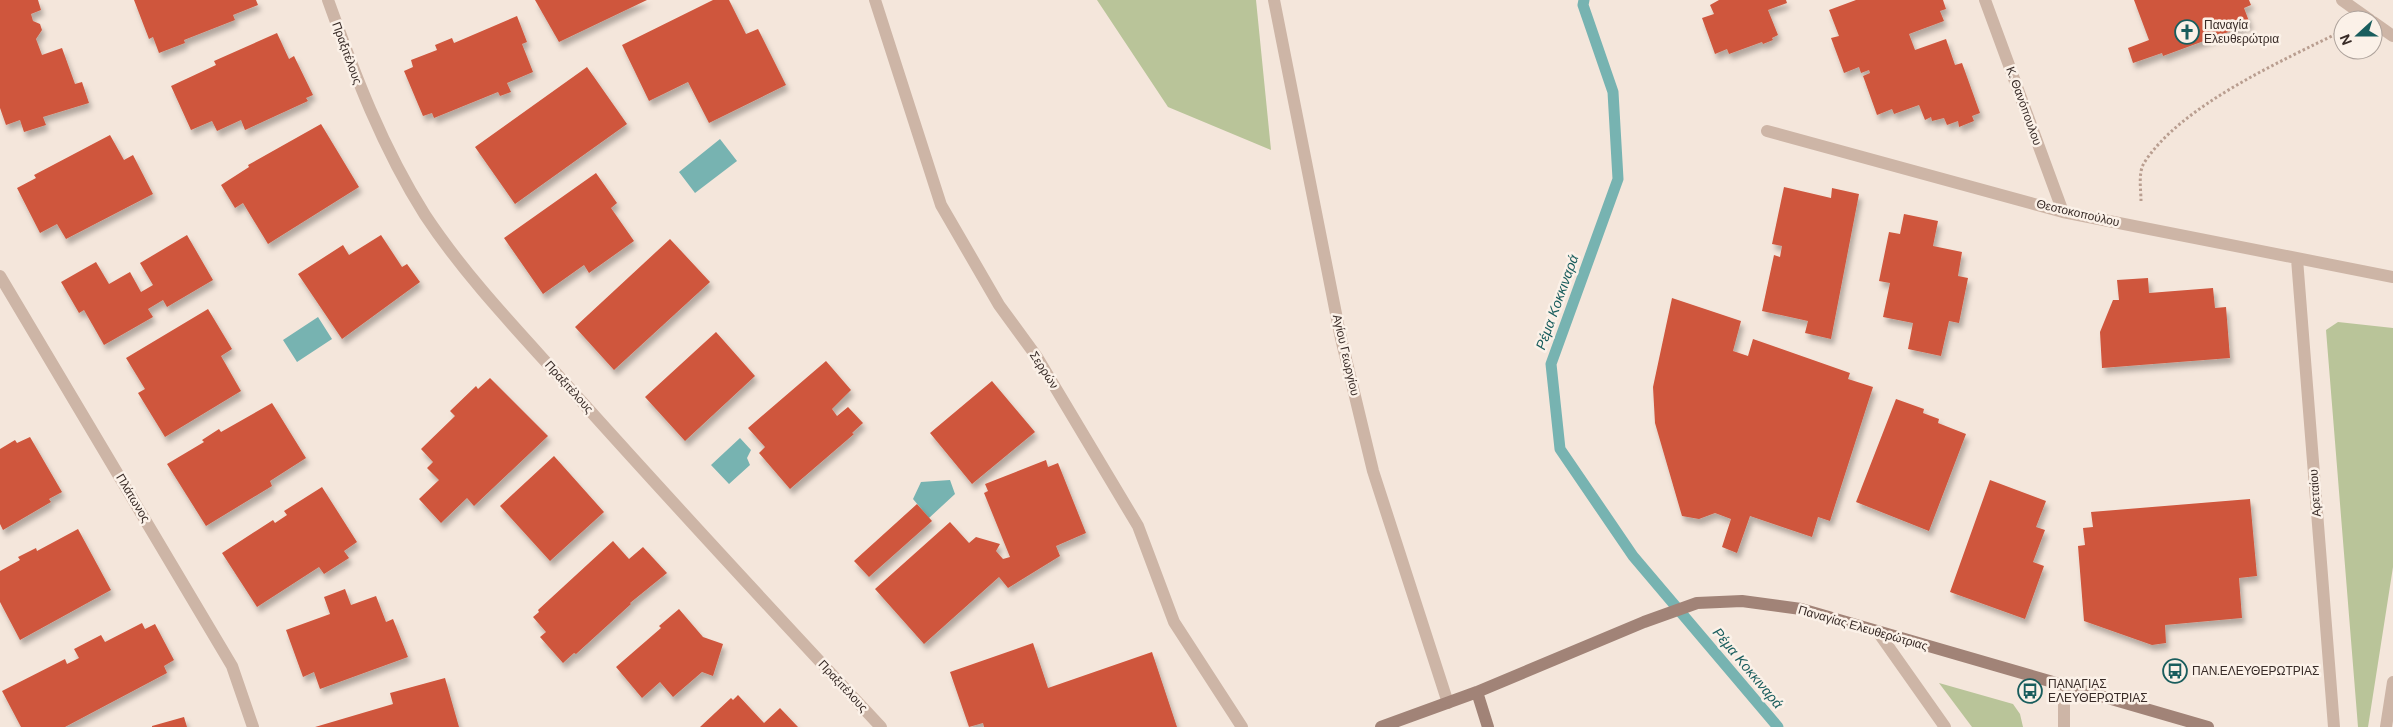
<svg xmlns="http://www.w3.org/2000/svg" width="2393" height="727" viewBox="0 0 2393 727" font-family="'DM Sans',sans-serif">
	<defs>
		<filter id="shadow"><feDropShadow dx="3" dy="5.5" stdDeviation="2.5" flood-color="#0004"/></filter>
	</defs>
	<rect width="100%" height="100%" fill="#f4e6db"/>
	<path fill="#b9c499" d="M1097 0H1256L1271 150 1168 107Z
		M2338 322 2393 328V567L2368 727H2358L2326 330Z
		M1939 683 2013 704 2020 714 2023 727H1972Z"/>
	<path fill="#77b3b1" d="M720 139 737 161 695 193 679 172Z
		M318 317 332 339 297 362 283 340Z
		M740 438 751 450 747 458 750 465 729 484 711 465Z
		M950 480 955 494 929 518 913 499 921 482Z"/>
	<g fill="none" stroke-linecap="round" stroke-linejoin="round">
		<path stroke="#77b3b1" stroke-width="11" d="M1584 0 1583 5 1613 92 1618 179 1551 364 1560 449 1633 556 1778 727"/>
	</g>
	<path fill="#cf563d" filter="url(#shadow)" d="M0 0H38L41 10 31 14 33 21 40 24 42 30 36 39 42 55 62 48 75 84 82 82 89 103 43 117 46 125 24 132 20 120 6 125 0 108Z
		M134 0H256L258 5 233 15 235 20 184 40 185 43 159 53 153 37 149 39Z
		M535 0H647L559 42Z
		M713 0H729L746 34 758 29 786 85 709 123 688 82 649 101 622 45Z
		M1719 0H1786L1787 3 1768 10 1778 35 1772 38 1773 40 1763 44 1762 42 1729 54 1727 49 1715 54 1702 18 1714 14 1710 5Z
		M1856 0H1943L1946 9 1940 11 1944 21 1909 34 1915 50 1946 39 1955 65 1962 63 1980 113 1972 116 1974 121 1959 127 1958 121 1947 125 1944 118 1932 121 1931 117 1925 120 1919 105 1894 114 1892 109 1877 115 1863 76 1870 73 1869 70 1861 73 1859 67 1844 73 1831 38 1839 36 1829 10Z
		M2134 0H2249L2251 5 2244 8 2250 24 2163 56 2162 53 2133 63 2128 48 2149 40Z
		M517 16 527 42 522 44 533 72 507 83 511 92 500 96 498 92 434 118 432 113 423 116 404 71 413 67 411 60 437 50 435 45 452 38 454 43Z
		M277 33 289 59 294 56 313 95 306 98 308 101 245 130 241 120 217 131 212 121 191 130 171 86 216 65 214 61Z
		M587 67 627 124 515 204 475 147Z
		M321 124 359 187 268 244 243 203 235 208 221 185 249 167 248 165Z
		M110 135 124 160 133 155 153 194 66 239 57 224 40 233 17 188 36 178 34 175Z
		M596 173 617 203 611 208 634 241 589 273 584 265 543 294 504 238Z
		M1784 187 1831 198 1832 188 1859 194 1831 339 1805 333 1808 321 1762 311 1774 255 1780 257 1782 246 1772 244Z
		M1904 214 1938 221 1933 246 1962 252 1958 276 1968 278 1959 323 1949 321 1941 356 1908 349 1913 323 1883 317 1890 283 1879 281 1889 232 1900 234Z
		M187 235 213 280 167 307 163 300 148 309 153 317 104 345 84 310 79 313 61 282 96 262 109 284 130 272 141 292 153 285 140 263Z
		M381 235 402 267 407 264 420 282 342 339 298 274 343 245 349 255Z
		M670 239 710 282 614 370 575 327Z
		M2148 278 2149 293 2213 288 2215 308 2226 307 2230 358 2102 368 2100 332 2113 300H2119L2117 280Z
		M1672 298 1741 321 1733 351 1748 356 1753 339 1850 373 1848 379 1873 387 1830 521 1818 517 1812 537 1750 516 1737 553 1722 547 1731 519 1715 513 1699 519 1682 516 1655 423 1653 387Z
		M208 309 232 349 221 356 241 391 165 437 138 393 145 389 126 358Z
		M716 332 755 376 685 441 645 397Z
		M826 361 851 390 832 409 837 416 848 407 863 423 852 433 854 434 790 489 759 453 765 447 748 428Z
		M490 378 548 436 474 506 467 498 441 523 419 499 439 480 427 468 433 462 421 449 455 416 450 411 476 386 478 389Z
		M992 381 1035 432 972 484 930 433Z
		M1896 399 1924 409 1923 413 1939 419 1938 423 1966 434 1929 531 1856 502Z
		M272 403 306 458 270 481 272 486 206 526 167 464 204 442 202 440 219 429 221 432Z
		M30 437 62 492 49 499 51 502 3 530 0 524V449L15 440 17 443Z
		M554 456 604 512 550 561 500 506Z
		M1046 460 1048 467 1058 463 1086 533 1056 546 1060 556 1008 588 999 577 924 644 875 589 950 522 969 543 976 537 1000 544 996 551 1003 559 1010 557 984 493 988 491 985 484Z
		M1990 480 2046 501 2036 527 2045 530 2033 562 2044 566 2025 619 1950 592Z
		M322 487 357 542 344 551 349 558 324 574 319 567 257 607 222 553 273 520 275 523 287 515 284 511Z
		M2250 499 2257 576 2239 578 2242 618 2165 625 2166 643 2152 645 2084 621 2078 546 2085 545 2083 528 2093 527 2091 512Z
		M917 504 932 521 869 577 854 561Z
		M78 529 111 590 20 640 0 602V571L20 560 18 557 36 548 37 551Z
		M613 541 629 559 643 547 667 573 630 603 631 604 576 654 574 653 563 663 540 637 546 632 533 617 539 612 538 610Z
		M345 589 351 605 376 596 386 622 393 619 408 657 320 689 314 672 303 677 286 630 330 614 324 597Z
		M679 609 703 637 723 644 713 676 702 672 673 697 660 682 642 698 616 667 661 628 659 626Z
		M142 623 145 629 155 624 174 660 164 666 167 673 65 727H21L2 691 65 659 67 664 79 658 74 649 101 635 105 642Z
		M1033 643 1048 688 1152 652 1177 727H984L983 723 969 727 950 672Z
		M445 678 459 727H315L393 704 390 693Z
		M738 695 764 723 780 708 798 727H700L731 698 733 700Z
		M184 717 187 727H152V726Z"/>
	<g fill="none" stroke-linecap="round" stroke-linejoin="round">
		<path stroke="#b99e90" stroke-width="3" stroke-dasharray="2.5 2.5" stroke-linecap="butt" d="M2141 201C2141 190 2138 173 2144 163 2181 105 2282 61 2342 31"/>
		<path stroke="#cdb5a6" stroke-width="12" d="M328 0C355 75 382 147 425 215 470 283 529 342 583 403 681 512 781 620 881 727
			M875 0 941 205 999 305 1037 357 1138 526 1174 622 1242 727
			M1274 0 1340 334 1373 471 1448 703
			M1985 0 2063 212
			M2342 0 2370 20
			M2373 22 2393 36
			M1767 131 2063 212 2393 277
			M2297 259 2334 727
			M0 276 232 666 253 727
			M1878 632 1945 727
			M2064 727V685
			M2386 727 2393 682"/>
		<path stroke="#a18377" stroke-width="12" d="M1477 692 1488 727
			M1381 727 1477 692 1644 622 1697 603 1742 601 1801 609 2208 727"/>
	</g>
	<defs>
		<g id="church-ring" transform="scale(1.25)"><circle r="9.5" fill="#fbf1e8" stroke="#195d5d" stroke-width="1.5"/><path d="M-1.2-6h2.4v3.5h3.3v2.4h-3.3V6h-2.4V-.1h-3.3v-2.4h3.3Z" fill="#195d5d"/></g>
		<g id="bus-ring" transform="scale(1.25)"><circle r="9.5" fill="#fbf1e8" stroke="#195d5d" stroke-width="1.5"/><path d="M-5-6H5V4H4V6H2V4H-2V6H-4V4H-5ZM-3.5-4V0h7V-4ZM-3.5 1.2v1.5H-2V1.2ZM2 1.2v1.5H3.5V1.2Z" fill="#195d5d"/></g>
	</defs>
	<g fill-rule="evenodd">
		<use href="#church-ring" x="2187" y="32"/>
		<use href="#bus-ring" x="2175" y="671"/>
		<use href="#bus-ring" x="2030" y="691"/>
	</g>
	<g text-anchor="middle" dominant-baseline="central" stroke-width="5" stroke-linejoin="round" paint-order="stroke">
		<g font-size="12" fill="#382b27" stroke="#fbf1e8" text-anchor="start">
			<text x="2204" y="25">Παναγία<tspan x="2204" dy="14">Ελευθερώτρια</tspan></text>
			<text x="2192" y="671">ΠΑΝ.ΕΛΕΥΘΕΡΩΤΡΙΑΣ</text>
			<text x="2048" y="684">ΠΑΝΑΓΙΑΣ<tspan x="2048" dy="14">ΕΛΕΥΘΕΡΩΤΡΙΑΣ</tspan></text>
		</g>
		<g font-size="12" fill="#382b27" stroke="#fbf1e8">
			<text transform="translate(347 53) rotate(70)">Πραξιτέλους</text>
			<text transform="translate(2024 106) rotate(70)">Κ. Θανόπουλου</text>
			<text transform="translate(2078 213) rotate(13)">Θεοτοκοπούλου</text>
			<text transform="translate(1346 355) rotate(77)">Αγίου Γεωργίου</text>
			<text transform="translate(1044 370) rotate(57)">Σερρών</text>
			<text transform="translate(569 387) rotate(48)">Πραξιτέλους</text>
			<text transform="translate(2315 493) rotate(-94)">Αρεταίου</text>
			<text transform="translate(133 498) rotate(59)">Πλάτωνος</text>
			<text transform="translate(1863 628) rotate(16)">Παναγίας Ελευθερώτριας</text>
			<text transform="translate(843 686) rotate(47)">Πραξιτέλους</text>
		</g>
		<g font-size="14" font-style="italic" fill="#195d5d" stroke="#fbf1e8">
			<text transform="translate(1557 302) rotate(-70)">Ρέμα Κοκκιναρά</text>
			<text transform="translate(1748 668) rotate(50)">Ρέμα Κοκκιναρά</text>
		</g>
	</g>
	<g transform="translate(2358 35) rotate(249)"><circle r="24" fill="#fbf1e8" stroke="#ada29b"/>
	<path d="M0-4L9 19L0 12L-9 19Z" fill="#195d5d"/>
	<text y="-8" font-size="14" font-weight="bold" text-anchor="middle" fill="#382b27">N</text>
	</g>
</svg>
